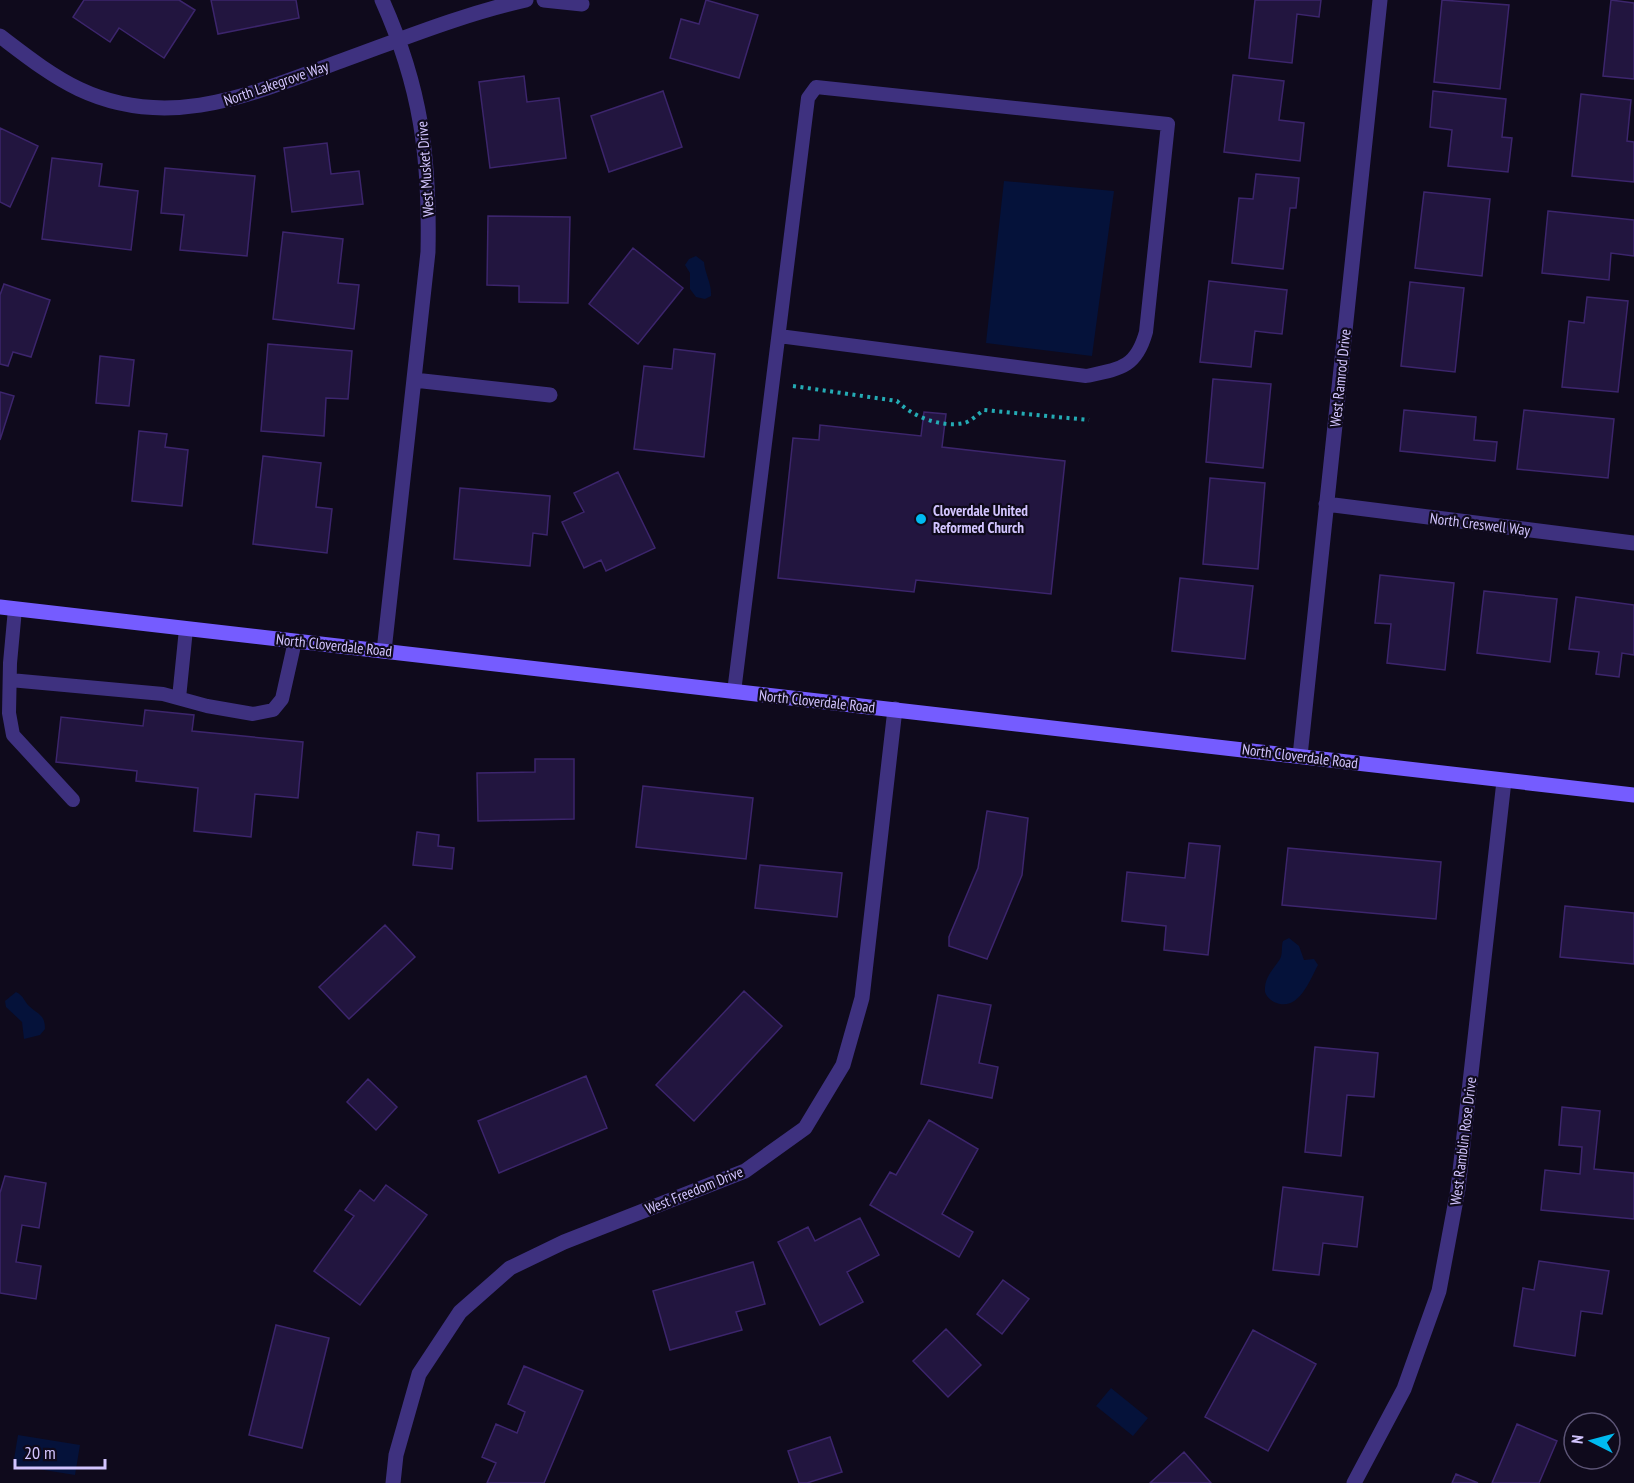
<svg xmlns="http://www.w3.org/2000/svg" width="1634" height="1483" viewBox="0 0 1634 1483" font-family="'PT Sans Narrow',sans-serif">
	<rect width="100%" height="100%" fill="#0f0a1c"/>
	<path fill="#05123a" d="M1004 181 1114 191 1092 356 986 343Z
		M696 256 704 262C705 274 712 284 711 296L705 299 696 297 690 289V273L685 265 689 259Z
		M1289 938 1299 946 1304 960 1314 959 1318 965C1309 982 1298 1013 1274 1002 1270 1000 1266 996 1265 992 1264 977 1273 970 1280 959 1283 954 1281 946 1283 941Z
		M16 992C24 996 24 1001 29 1006 39 1015 45 1015 45 1029L40 1035 24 1039 22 1022 6 1007 5 1001Z
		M1111 1388 1148 1418 1133 1436 1096 1406Z
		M18 1435 80 1445 75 1475 13 1465Z"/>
	<path fill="#22153f" stroke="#3c256c" stroke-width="1.5" d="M84 0H179L195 10 164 58 119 28 110 42 73 17Z
		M211 0H296L299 18 218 34Z
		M706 0 758 15 739 78 670 58 681 19 699 24Z
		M1255 0H1321L1319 17 1297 14 1292 63 1249 58Z
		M1442 0 1509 5 1500 89 1434 82Z
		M1611 0 1634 3V79L1603 76Z
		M1233 75 1284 81 1279 120 1304 123 1300 161 1224 152Z
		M524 76 527 102 559 98 566 158 490 168 479 82Z
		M663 91 682 147 609 172 591 116Z
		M1433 91 1506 99 1502 137 1512 138 1508 172 1448 166 1452 130 1430 127Z
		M1581 94 1631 100 1627 141 1634 142V182L1572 176Z
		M0 128 38 146 10 207 0 202Z
		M327 143 331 174 359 171 363 204 292 212 284 148Z
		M52 158 102 164 99 186 138 191 131 250 42 239Z
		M165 168 255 176 247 256 180 250 184 215 161 213Z
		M1256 174 1299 178 1296 208H1290L1283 269 1232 263 1239 198 1253 199Z
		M1424 192 1490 199 1482 276 1415 268Z
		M1548 211 1634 220V256L1611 253 1609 280 1542 273Z
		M488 216 570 217 568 303 519 302V286L487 285Z
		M283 232 343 239 338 283 359 285 354 329 273 319Z
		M633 248 683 288 638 344 589 304Z
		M1209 281 1287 290 1282 334 1255 331 1251 367 1200 362Z
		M1410 282 1464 288 1455 372 1401 366Z
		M4 284 50 300 31 357 13 352 8 366 0 364V295Z
		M1587 297 1628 301 1618 392 1562 387 1569 321 1584 323Z
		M268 344 352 351 348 399 326 398 324 436 261 431Z
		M674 349 715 354 704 457 634 449 644 366 672 369Z
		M100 356 134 360 129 406 96 403Z
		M1213 379 1271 384 1263 468 1206 462Z
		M0 392 14 396 0 440Z
		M1404 410 1476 417 1474 440 1497 442 1495 461 1400 451Z
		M1524 410 1614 419 1608 478 1517 469Z
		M924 412 946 414 942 447 1065 461 1051 594 916 580 914 592 778 578 793 438 819 440 820 425 921 436Z
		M139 431 167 434 165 447 188 450 182 506 132 501Z
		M263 456 321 463 316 507 332 509 327 553 253 544Z
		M618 472 655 548 606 571 601 560 584 568 562 522 584 512 574 493Z
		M1210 478 1265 483 1258 569 1203 564Z
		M460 488 550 496 547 535 533 533 530 566 454 559Z
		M1380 575 1454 583 1445 670 1387 663 1391 624 1375 623Z
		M1180 578 1253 586 1245 659 1172 651Z
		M1484 591 1557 599 1550 662 1477 653Z
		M1576 597 1634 605V655L1622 653 1619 677 1596 674 1599 652 1569 649Z
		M145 710 194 715 192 731 303 742 298 798 255 794 251 837 194 831 198 788 136 781 137 771 56 762 61 717 143 726Z
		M535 759H574V819L478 821 477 773 535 772Z
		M643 786 753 798 746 859 636 847Z
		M987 811 1028 818 1022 875 987 959 949 946V937L978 868Z
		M417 832 439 835 438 846 454 848 452 869 413 865Z
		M1189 843 1220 846 1208 955 1164 950 1166 926 1122 921 1127 872 1185 878Z
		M1288 848 1441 862 1436 919 1282 905Z
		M760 865 842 873 837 917 755 908Z
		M1565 906 1634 913V964L1560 957Z
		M385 925 415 957 349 1019 319 987Z
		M744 991 782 1026 694 1121 656 1085Z
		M938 995 991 1005 979 1063 998 1067 992 1098 921 1084Z
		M1315 1047 1378 1053 1374 1097 1347 1095 1341 1156 1305 1152Z
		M586 1076 607 1128 499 1173 478 1121Z
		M368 1079 397 1107 376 1130 347 1102Z
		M1562 1107 1600 1111 1594 1169 1634 1173V1219L1541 1210 1545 1170 1580 1174 1582 1147 1559 1145Z
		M929 1120 978 1149 942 1214 973 1232 959 1257 870 1205 890 1172 896 1175Z
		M5 1176 46 1183 39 1228 22 1225 16 1262 41 1266 36 1299 0 1293V1193Z
		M386 1185 427 1215 360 1305 314 1271 354 1216 345 1210 360 1190 374 1201Z
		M1283 1187 1363 1197 1357 1247 1323 1243 1319 1275 1273 1270Z
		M860 1218 879 1255 847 1272 863 1302 820 1325 778 1242 808 1227 815 1241Z
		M1539 1261 1609 1271 1602 1314 1581 1311 1575 1356 1514 1346 1523 1288 1534 1290Z
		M753 1262 765 1304 736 1312 742 1330 670 1350 653 1291Z
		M1003 1280 1029 1299 1002 1334 977 1314Z
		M276 1325 329 1338 302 1448 249 1435Z
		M946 1329 981 1365 948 1397 913 1361Z
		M1253 1330 1316 1364 1268 1451 1205 1417Z
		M524 1366 583 1391 544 1483H487L496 1463 482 1457 496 1424 517 1433 525 1412 508 1404Z
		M1517 1424 1557 1441 1539 1483H1492Z
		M830 1437 842 1472 807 1483H799L788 1451Z
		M1184 1452 1211 1483H1150Z
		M1456 1474 1478 1483H1452Z"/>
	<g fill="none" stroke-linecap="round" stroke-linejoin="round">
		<path stroke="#24abb4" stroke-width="4" stroke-dasharray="3 4.5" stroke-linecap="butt" d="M793 386 897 401C912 416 940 428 964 423 970 422 978 414 984 410L1089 420"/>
		<path stroke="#3e317f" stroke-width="14" d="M15 609 10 663 9 713 13 735 73 800
			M10 680 163 694 207 706 253 714 273 710 282 699 295 641
			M734 692 808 98 816 87 1168 124 1146 332C1136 368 1120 369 1086 376L779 336
			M179 698 186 629"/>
		<path stroke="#3e317f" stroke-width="15" d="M382 0C421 87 430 157 428 252L384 651
			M544 0 582 4
			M0 36C25 55 50 75 79 89 170 132 254 93 341 61 402 39 463 14 526 0
			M414 380 550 395
			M1326 504 1634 543
			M1300 756 1380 0
			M393 1483 396 1455 419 1374 460 1312 510 1268 564 1242 745 1171 805 1128 843 1065 862 998 895 709
			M1354 1483 1404 1389 1439 1291 1458 1189 1504 781"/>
		<path stroke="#755cff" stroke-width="15" d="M0 607 1634 795"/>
	</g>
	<circle fill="#00baf0" stroke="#0f0a1c" stroke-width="2" cx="921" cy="519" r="6"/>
	<g text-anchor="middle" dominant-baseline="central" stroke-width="4.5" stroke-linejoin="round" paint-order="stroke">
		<g font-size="15" fill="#d3c5ff" stroke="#0f0a1c">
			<text transform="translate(276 83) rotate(-19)">North Lakegrove Way</text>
			<text transform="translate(425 169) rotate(-94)">West Musket Drive</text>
			<text transform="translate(1340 378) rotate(-84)">West Ramrod Drive</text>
			<text transform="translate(1480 524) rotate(7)">North Creswell Way</text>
			<text transform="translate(334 645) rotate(6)">North Cloverdale Road</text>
			<text transform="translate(817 701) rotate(6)">North Cloverdale Road</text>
			<text transform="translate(1300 756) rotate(7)">North Cloverdale Road</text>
			<text transform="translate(1463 1141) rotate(-83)">West Ramblin Rose Drive</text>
			<text transform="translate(694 1190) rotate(-22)">West Freedom Drive</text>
		</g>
		<g font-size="15" font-weight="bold" fill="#d3c5ff" stroke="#0f0a1c" text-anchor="start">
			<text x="933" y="510">Cloverdale United<tspan x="933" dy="17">Reformed Church</tspan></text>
		</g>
	</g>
	<g transform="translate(1592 1441) rotate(276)"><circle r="28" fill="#0f0a1c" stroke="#5d5577" stroke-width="1.5"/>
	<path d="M0-4.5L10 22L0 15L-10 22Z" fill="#00baf0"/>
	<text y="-9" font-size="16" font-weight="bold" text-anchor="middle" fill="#d3c5ff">N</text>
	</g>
	<path d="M15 1459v9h90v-9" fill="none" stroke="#d3c5ff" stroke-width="3"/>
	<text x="24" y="1459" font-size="18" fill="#d3c5ff" stroke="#0f0a1c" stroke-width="4.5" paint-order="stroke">20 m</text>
</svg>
